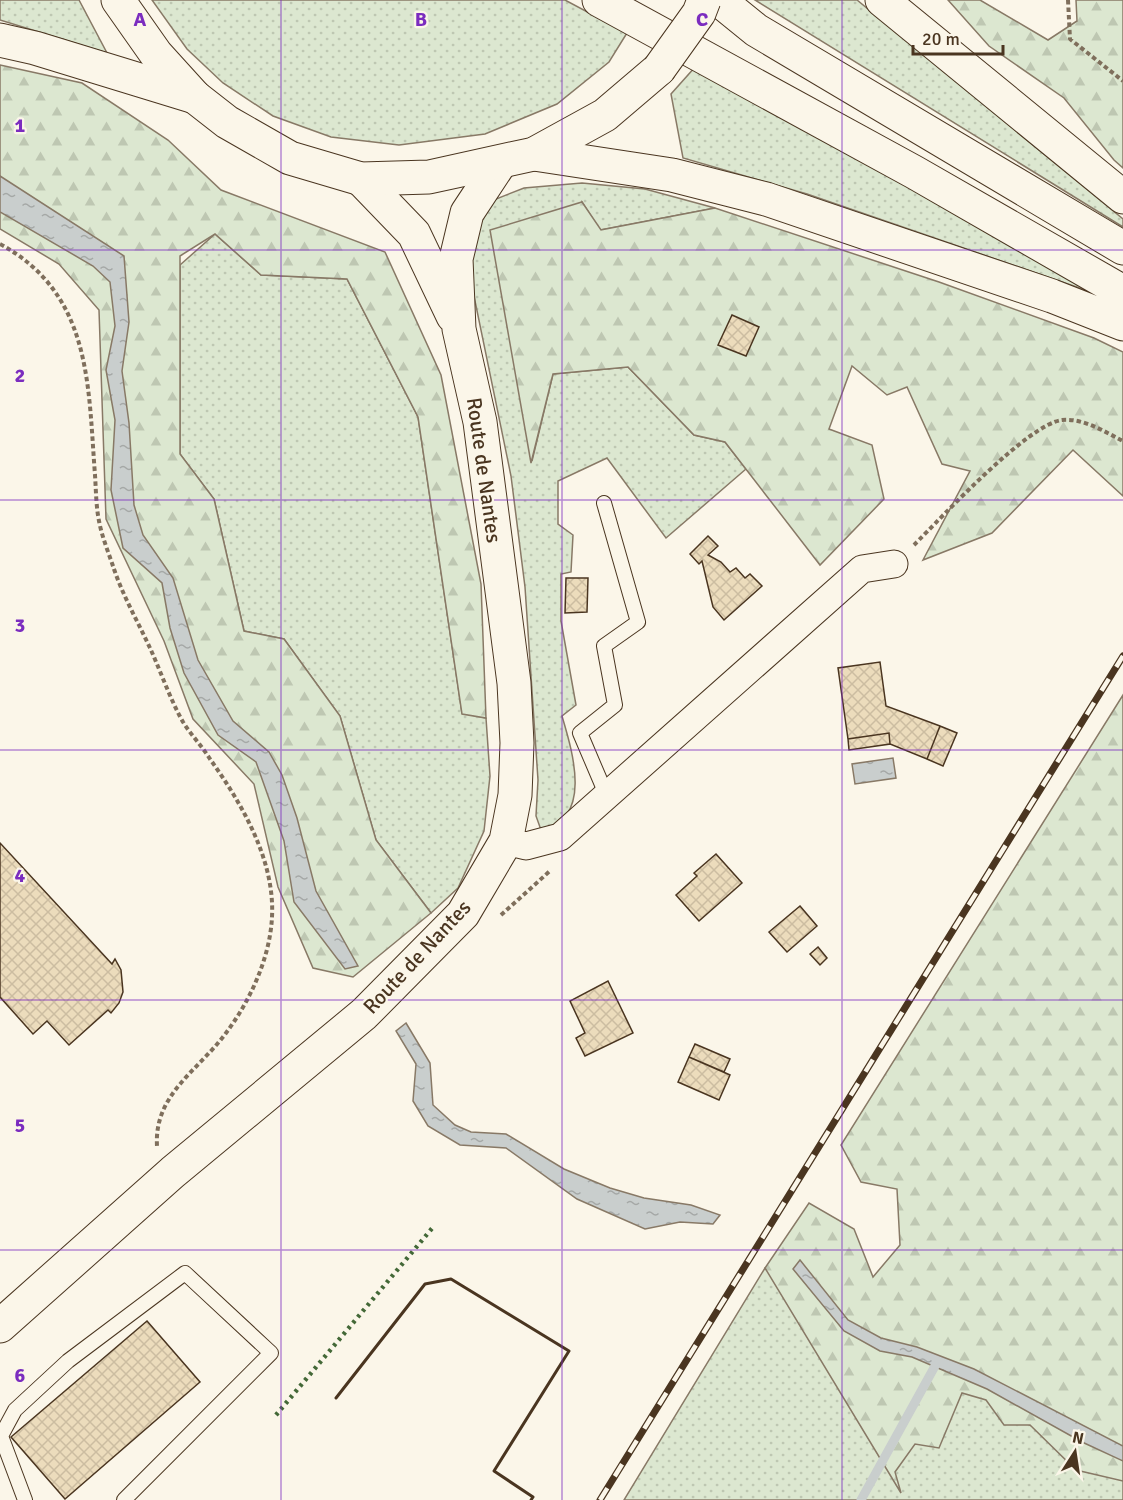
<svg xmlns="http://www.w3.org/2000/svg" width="1123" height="1500" viewBox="0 0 1123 1500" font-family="Signika,sans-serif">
	<defs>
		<pattern id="grass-dots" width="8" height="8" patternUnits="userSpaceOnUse" patternTransform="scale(1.5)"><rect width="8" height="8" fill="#dce7d0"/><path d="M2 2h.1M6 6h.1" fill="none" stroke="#bec7b2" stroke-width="1.8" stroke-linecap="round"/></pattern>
		<pattern id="forest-firs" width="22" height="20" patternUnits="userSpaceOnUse" patternTransform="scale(1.5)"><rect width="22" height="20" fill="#dce7d0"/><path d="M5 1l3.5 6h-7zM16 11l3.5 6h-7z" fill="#bec7b2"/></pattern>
		<pattern id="water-ripples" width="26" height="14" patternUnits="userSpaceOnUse" patternTransform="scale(1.5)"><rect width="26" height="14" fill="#c9cecd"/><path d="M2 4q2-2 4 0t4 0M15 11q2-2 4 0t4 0" fill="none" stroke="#a5a8a6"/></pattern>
		<pattern id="building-cross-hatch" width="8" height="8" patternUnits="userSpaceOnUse" patternTransform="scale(1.5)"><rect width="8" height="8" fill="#ecdcbc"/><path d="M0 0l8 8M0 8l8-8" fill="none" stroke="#ccbda1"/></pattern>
	</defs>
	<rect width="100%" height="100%" fill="#fbf6e9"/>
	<path fill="url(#grass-dots)" stroke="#887966" stroke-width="1.5" d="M0 0H79L107 53 0 20Z
		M152 0H565L627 33 609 62 557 104 485 134 399 145 331 137 273 116 223 83 187 49Z
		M755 0H857L1123 219V227Z
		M696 66 1094 293 807 194 683 158 671 94Z
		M582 183 645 189 715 208 600 230 582 202 532 461 553 374 628 367 694 435 725 442 746 469 666 538 607 458 558 481V524L573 535 571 572 561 574V621L576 705 562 716C572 750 594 820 541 830L536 816 538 780 525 587 511 476 468 267 471 228 491 201 524 188Z
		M215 234 261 275 347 279 418 417 462 713 486 718 490 776 484 831 458 888 431 913 376 840 340 716 284 639 244 631 214 499 180 454V265Z
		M765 1268 1030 1425 1123 1470V1500H624Z"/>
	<path fill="url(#forest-firs)" stroke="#887966" stroke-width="1.5" d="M948 0H980L1048 40 1077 21 1076 0H1123V168L1114 160 1064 98 989 46Z
		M0 65 82 83 168 140 221 190 385 252 441 375 481 584 486 718 462 714 418 417 347 279 261 275 215 234 180 256V454L214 499 244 631 284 639 340 716 376 840 431 913 353 977 313 968 278 887 254 784 193 719 164 641 106 519 99 310 59 264 0 229Z
		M582 202 601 230 715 208 939 282 1094 338 1123 352V496L1073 450 992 533 923 560 970 471 942 464 907 387 887 395 852 366 829 429 872 445 884 499 820 565 725 442 694 435 628 367 553 374 531 463 490 230Z
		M1123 695V1481L1076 1470 1030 1425H1004L986 1400 962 1393 939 1448 915 1444 895 1472 901 1493 765 1268 809 1203 854 1229 873 1277 900 1245 897 1189 861 1182 841 1145Z"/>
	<path fill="url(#water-ripples)" stroke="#887966" stroke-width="1.5" d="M0 176 124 256 129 322 122 371 129 423 134 505 143 535 173 578 198 660 233 721 269 752 282 775 297 818 316 891 358 966 345 969 294 902 284 841 256 762 218 735 184 673 170 628 162 583 123 548 111 490 115 420 106 370 115 326 110 282 93 266 0 212Z
		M893 758 896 778 855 784 852 764Z
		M406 1023 430 1063 433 1105 455 1125 471 1132 506 1134 564 1169 610 1188 644 1198 691 1205 720 1215 713 1224 680 1222 645 1229 577 1199 506 1148 460 1145 428 1126 413 1101 416 1064 396 1031Z
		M800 1260 848 1320 881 1338 917 1347 974 1369 1123 1446V1461L1082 1442 987 1389 912 1357 880 1351 844 1331 793 1269Z"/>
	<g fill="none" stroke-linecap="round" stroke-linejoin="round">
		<path stroke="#c9cecd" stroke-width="9" d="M861 1500 935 1366"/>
	</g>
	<path fill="url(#building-cross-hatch)" stroke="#4a3520" stroke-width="1.5" d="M732 315 759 327 746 356 718 345Z
		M708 536 718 546 708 555 721 562 730 572 736 568 745 578 750 574 762 586 724 620 713 607 702 561 699 564 690 554Z
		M566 578H588L587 612 565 613Z
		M880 662 886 706 940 726 927 759 890 744 889 733 848 739 838 668Z
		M940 726 957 733 943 766 927 759Z
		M889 733 890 744 849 750 848 739Z
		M0 843 112 964 115 959 121 970 123 992 119 1003 111 1013 108 1010 69 1045 47 1021 33 1034 0 997Z
		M716 854 742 883 699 921 676 895 697 876 694 873Z
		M800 906 817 926 787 952 769 932Z
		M818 947 827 958 820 965 810 954Z
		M608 981 633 1033 585 1056 576 1038 585 1033 570 1001Z
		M695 1044 730 1059 724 1072 689 1057Z
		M689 1057 730 1075 719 1100 678 1082Z
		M147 1321 200 1382 65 1499 11 1437Z"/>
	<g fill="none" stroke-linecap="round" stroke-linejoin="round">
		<g stroke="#4a3520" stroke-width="16">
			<path id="lane" d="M604 503 638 622 604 646 615 705 580 733 606 794
				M25 1500 1 1436 15 1410 68 1361 185 1273 271 1353 124 1500"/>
		</g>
		<g stroke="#4a3520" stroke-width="29">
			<path id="street" d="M506 841 526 846 560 837 862 569 894 564"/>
		</g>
		<g stroke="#4a3520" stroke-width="35">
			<path id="secondary" d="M361 179 414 234 453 316
				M0 1326 173 1172 364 1014 463 914 506 841 515 795 517 743 514 683 480 422 459 329 456 259 467 213 500 163"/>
		</g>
		<g stroke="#4a3520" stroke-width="35">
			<path id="primary" d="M118 0 156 54 195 97 227 122 290 158 361 179 429 177 534 154 605 115 659 69"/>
		</g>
		<g stroke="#4a3520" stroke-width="35">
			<path id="highway" d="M599 0 914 172 1123 292
				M719 0 756 30 1123 248
				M882 0 1123 197
				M0 40 35 48 195 97
				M534 154 672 175 766 199 1052 296 1123 324"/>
		</g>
		<path stroke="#7f6f5c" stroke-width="4" stroke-dasharray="4.5 3" stroke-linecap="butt" d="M1068 0 1070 39 1123 81
			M0 244C92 294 88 385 95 475 96 490 96 506 99 521 102 537 109 554 114 569 123 596 138 622 150 648 161 672 170 699 183 722 191 735 202 746 210 759 242 804 275 860 272 917 270 958 250 1001 226 1033 198 1071 154 1094 157 1146
			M914 545C941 518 1028 424 1062 420 1084 418 1105 432 1123 441
			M501 915 551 870"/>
		<use href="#lane" stroke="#fbf6e9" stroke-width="14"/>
		<use href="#street" stroke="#fbf6e9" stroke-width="27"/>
		<use href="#secondary" stroke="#fbf6e9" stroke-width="33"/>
		<use href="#primary" stroke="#fbf6e9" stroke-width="33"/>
		<use href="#highway" stroke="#fbf6e9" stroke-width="33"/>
		<g stroke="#4a3520" stroke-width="7">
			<path id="rail" d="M600 1500 1123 656"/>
		</g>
		<use href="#rail" stroke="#fbf6e9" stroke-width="4.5" stroke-dasharray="14" stroke-linecap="butt"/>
		<g stroke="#4a3520" stroke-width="35" stroke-linecap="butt">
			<path id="primary-bridge" d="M659 69 699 13 704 0"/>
		</g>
		<use href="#primary-bridge" stroke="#fbf6e9" stroke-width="33"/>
		<path stroke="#436837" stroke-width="4.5" stroke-dasharray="3 4.5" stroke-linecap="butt" d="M276 1415 434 1226"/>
		<path stroke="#4a3520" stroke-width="3" d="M336 1398 425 1284 451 1279 569 1351 494 1471 533 1497 531 1500"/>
	</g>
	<path fill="none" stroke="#7b2cbf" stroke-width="1.5" stroke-opacity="0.55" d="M281 0V1500M562 0V1500M842 0V1500M0 250H1123M0 500H1123M0 750H1123M0 1000H1123M0 1250H1123"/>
	<g text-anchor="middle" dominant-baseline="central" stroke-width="4.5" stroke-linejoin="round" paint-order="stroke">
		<g font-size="21" fill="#4a3520" stroke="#fbf6e9">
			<text transform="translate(484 470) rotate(82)">Route de Nantes</text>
			<text transform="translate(417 957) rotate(-47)">Route de Nantes</text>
		</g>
	</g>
	<g font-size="20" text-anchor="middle" font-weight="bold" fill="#7b2cbf" stroke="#fbf6e9" stroke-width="4.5" stroke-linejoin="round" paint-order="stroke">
		<text x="140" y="26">A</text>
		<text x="421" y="26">B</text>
		<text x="702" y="26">C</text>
		<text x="20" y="132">1</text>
		<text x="20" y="382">2</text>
		<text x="20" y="632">3</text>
		<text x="20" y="882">4</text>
		<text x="20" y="1132">5</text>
		<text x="20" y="1382">6</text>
	</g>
	<g transform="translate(1075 1452) rotate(12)" stroke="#fbf6e9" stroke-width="4.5" paint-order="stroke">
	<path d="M0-4.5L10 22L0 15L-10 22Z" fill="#4a3520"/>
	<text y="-9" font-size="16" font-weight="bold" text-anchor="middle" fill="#4a3520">N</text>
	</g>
	<path d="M913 45v9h90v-9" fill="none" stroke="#4a3520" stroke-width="3"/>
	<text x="922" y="45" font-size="18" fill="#4a3520" stroke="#fbf6e9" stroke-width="4.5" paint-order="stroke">20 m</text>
</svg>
